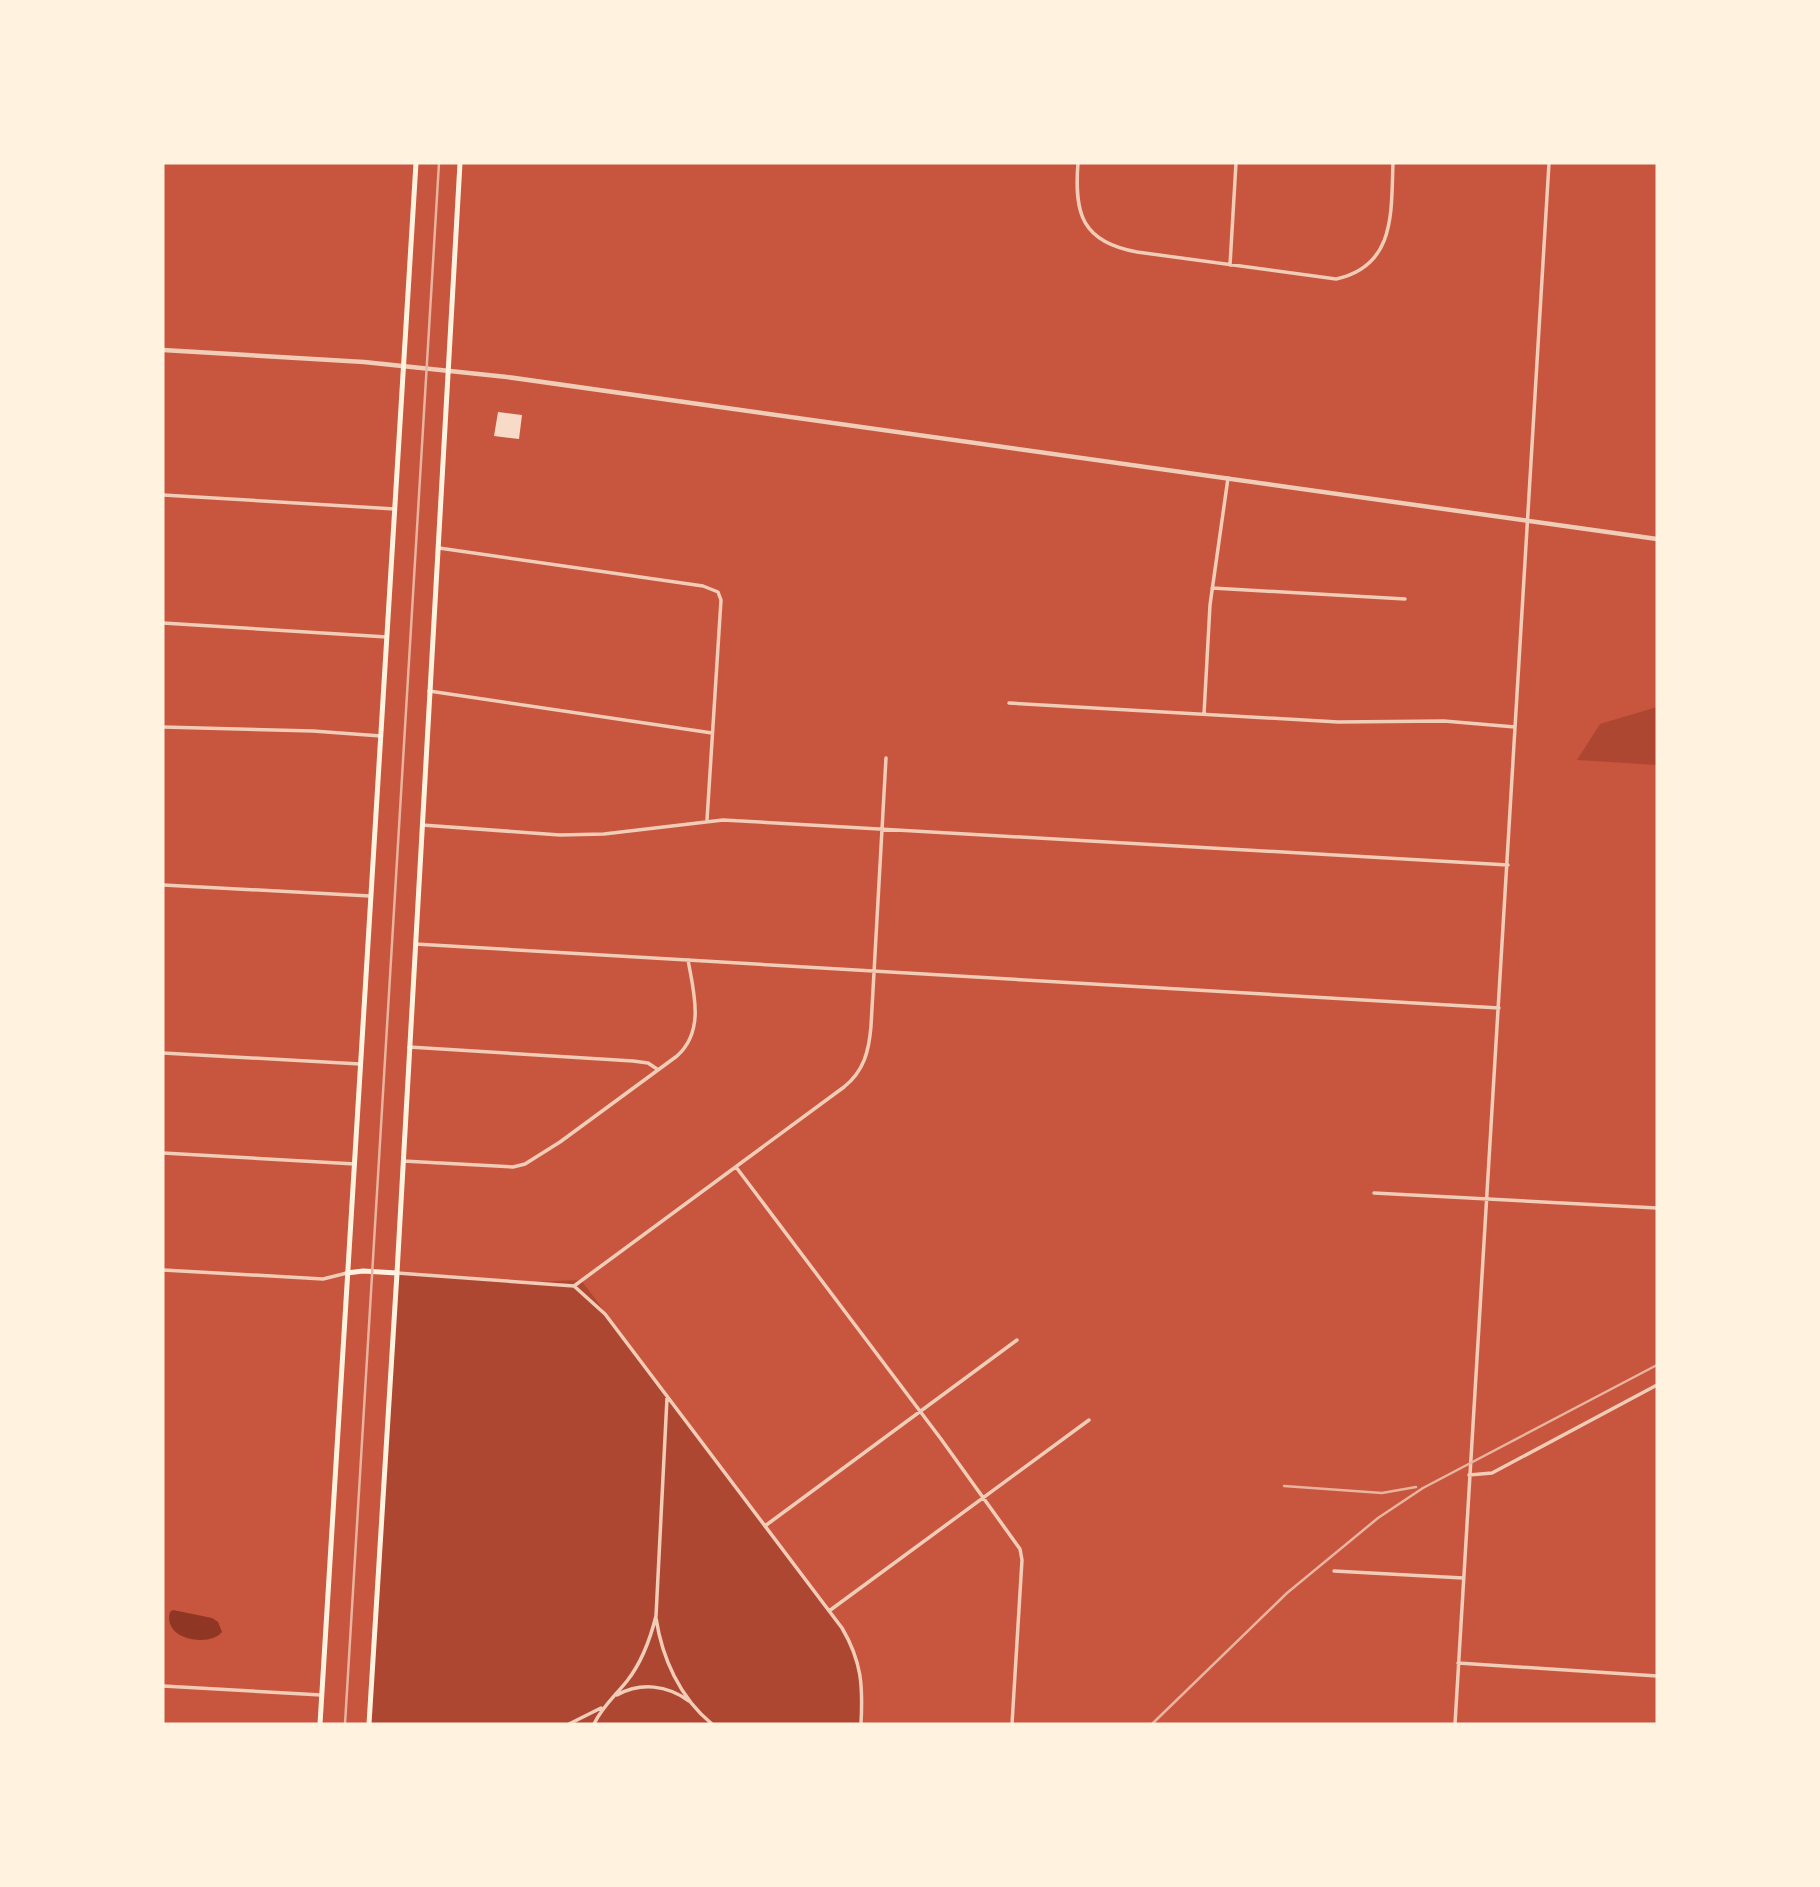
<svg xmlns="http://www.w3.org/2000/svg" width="1820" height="1887" viewBox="0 0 1820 1887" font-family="'Source Sans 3',sans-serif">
	<rect width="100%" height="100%" fill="#c8553d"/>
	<path fill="#ae4732" d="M1657 707V765L1577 760 1600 724Z
		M397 1273 531 1282 581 1280 829 1611C838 1625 854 1642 858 1658 863 1680 861 1702 860 1724H369Z"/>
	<path fill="#8f3625" d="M173 1610 212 1618 218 1622 222 1632C211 1647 162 1641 170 1612Z"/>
	<path fill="#f7dbc8" d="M498 412 522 415 519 439 494 436Z"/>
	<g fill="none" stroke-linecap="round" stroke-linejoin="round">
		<path stroke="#f1ccb7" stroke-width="3.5" d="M1078 163C1074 214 1082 242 1137 252L1336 279C1396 266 1391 212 1393 163
			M1230 265 1236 163
			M163 495 395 509
			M439 548 703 586 718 592 721 600 707 820
			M1212 588 1405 599
			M163 623 387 637
			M429 691 712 733
			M1009 703 1338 722 1444 721 1515 727
			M1204 714 1210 605 1228 478
			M163 727 313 731 381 736
			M422 825 560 835 604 834 723 820 1508 865
			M163 885 370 896
			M415 944 1499 1008
			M409 1047 633 1061 648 1063 657 1069
			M163 1053 360 1064
			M163 1153 355 1164
			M403 1161 513 1167 525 1164 560 1142 677 1056C705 1031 694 993 688 960
			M736 1167 941 1439 1020 1549 1022 1560 1012 1724
			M1374 1193 1657 1208
			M163 1270 323 1279 347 1273
			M397 1273 574 1286 605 1314 842 1628C862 1662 863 1686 861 1724
			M574 1286 844 1087C864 1071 869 1051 871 1026L886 758
			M1469 1475 1492 1473 1657 1385
			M765 1526 1017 1340
			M1334 1571 1463 1578
			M829 1611 1089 1420
			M656 1618C662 1658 680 1698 712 1724
			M1458 1663 1657 1676
			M163 1686 321 1695
			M617 1695C641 1682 667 1685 689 1701
			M569 1724 601 1708
			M594 1724C602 1707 615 1696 627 1681 642 1662 650 1640 656 1616L667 1398
			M1455 1724 1549 163"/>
		<path stroke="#f1ccb7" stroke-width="4.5" d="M163 350 364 362 507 377 1657 539"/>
		<path stroke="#fff3e0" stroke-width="5" d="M347 1273 363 1271 397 1273
			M320 1724 416 163
			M369 1724 397 1273 460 163"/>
		<path stroke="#e9b49f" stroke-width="2.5" d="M1284 1486 1382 1493 1416 1487
			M345 1724 439 163
			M1152 1724 1287 1593 1378 1518 1423 1488 1657 1365"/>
	</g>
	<rect width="1820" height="1887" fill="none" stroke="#fff3e0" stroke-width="329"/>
</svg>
